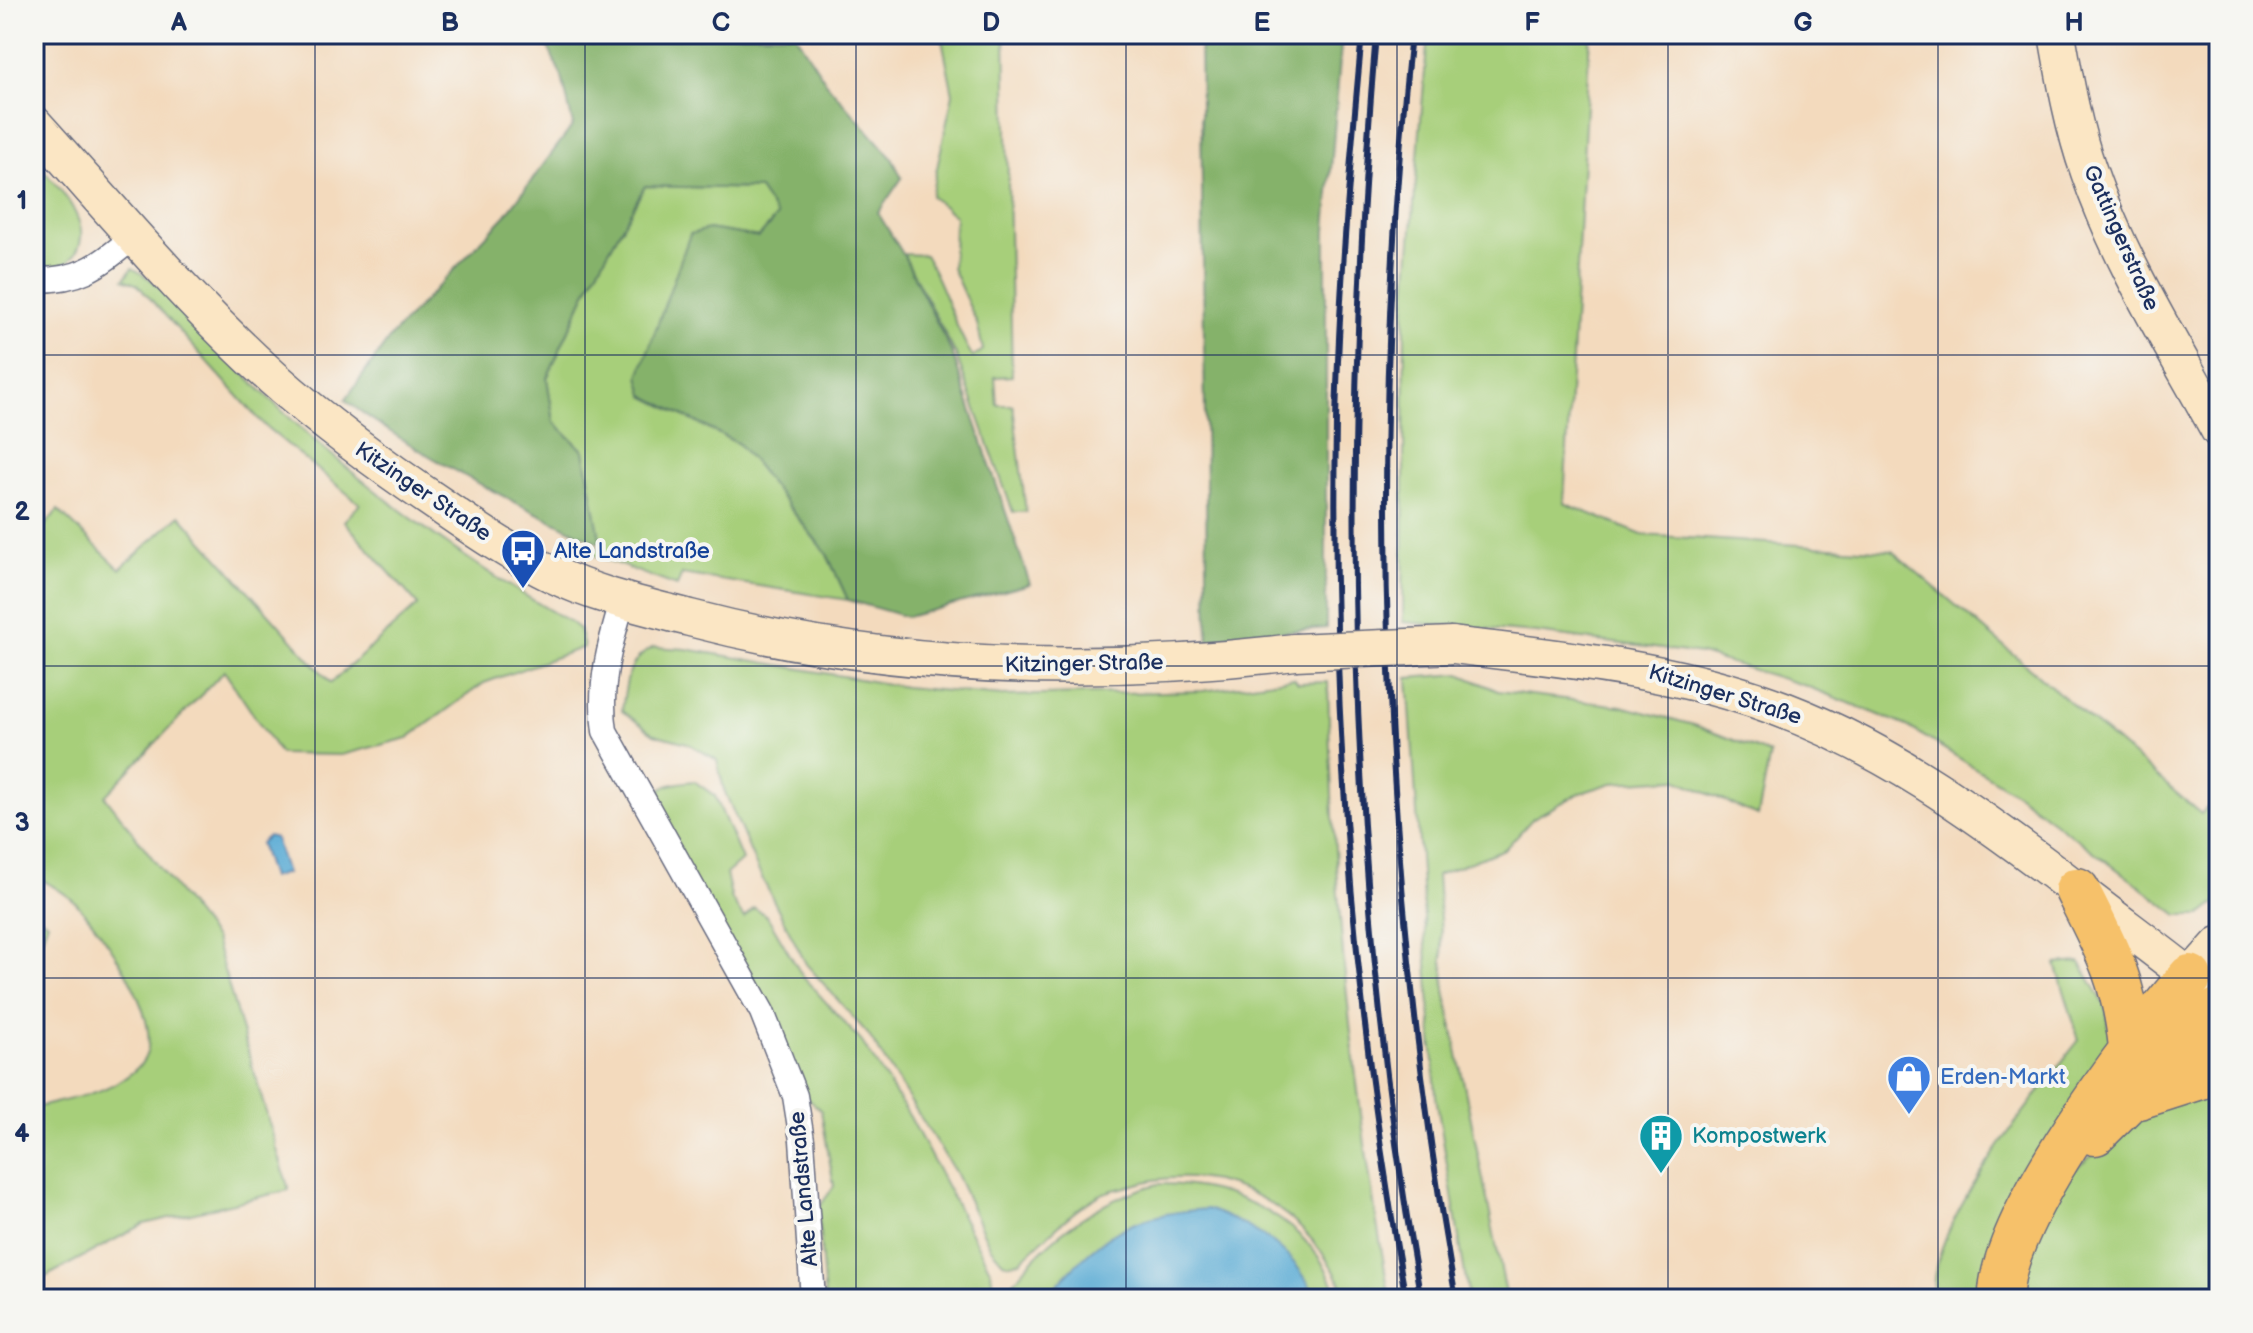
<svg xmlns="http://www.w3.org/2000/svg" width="2253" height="1333" viewBox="0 0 2253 1333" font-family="'Balsamiq Sans',sans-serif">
	<rect width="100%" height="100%" fill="#f6f6f2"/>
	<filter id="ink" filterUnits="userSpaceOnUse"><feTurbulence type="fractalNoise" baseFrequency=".0125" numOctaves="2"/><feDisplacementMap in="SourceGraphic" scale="16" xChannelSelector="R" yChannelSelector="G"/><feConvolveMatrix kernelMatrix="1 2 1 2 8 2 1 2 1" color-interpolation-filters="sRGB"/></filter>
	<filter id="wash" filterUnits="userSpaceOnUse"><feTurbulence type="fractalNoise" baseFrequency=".006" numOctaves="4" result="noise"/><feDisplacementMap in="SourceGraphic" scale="32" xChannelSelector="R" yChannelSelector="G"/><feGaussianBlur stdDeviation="1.8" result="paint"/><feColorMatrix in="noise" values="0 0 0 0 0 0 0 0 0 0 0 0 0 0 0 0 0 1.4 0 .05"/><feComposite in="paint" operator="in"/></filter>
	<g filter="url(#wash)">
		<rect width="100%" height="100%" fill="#f3dabd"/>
		<path fill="#a7cf7a" stroke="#617f6c" stroke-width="2" d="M941 34H1005L1012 376 995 377 997 405H1013L1026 512H1013L956 355 903 254 925 255C945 288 953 326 973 357L983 350 977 323 952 268 955 216 931 196 953 94Z
			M1428 34H1590L1564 503 1642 535 1892 551 2201 814 2219 796V901L2201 915H2178L2017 794 1907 726 1806 686 1701 654 1536 633 1403 622 1405 314Z
			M34 161C51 179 71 198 79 222 90 250 59 283 34 258Z
			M645 186 759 189 777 216 759 237 708 229 644 396 739 444 827 555 848 600 682 574 677 586 593 555 601 544 584 451 554 422 547 378 589 286Z
			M132 268 153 281C198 326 243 375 290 418 372 494 473 567 570 622L579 629 584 647 484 683 408 738 341 755 280 754 224 671 105 796 215 940 289 1190 144 1224 34 1283V1108C68 1099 116 1093 141 1064 171 1027 102 929 75 902 63 891 47 883 34 875V538L58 510 120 569 180 515 331 683 418 605 344 521 360 504 265 426 138 285 124 279Z
			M654 647 686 649 905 687 1003 696 1203 691 1294 678 1298 683 1328 682C1332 888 1353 1096 1390 1299H1348C1311 1210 1225 1156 1129 1186 1120 1189 1108 1190 1100 1195 1070 1211 1045 1239 1020 1261L1011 1264 1003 1262 990 1247 955 1172 868 1034 806 964 759 872 724 790 717 760 687 743 654 734 622 711C626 683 626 660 654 647Z
			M1460 674 1498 691 1621 706 1694 725 1770 754 1758 816 1676 779 1612 783 1578 794 1533 818 1505 849 1437 875 1445 990 1507 1299H1469L1436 1097 1408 678Z
			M694 781 715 796 742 860 726 874 732 900 744 918 754 908 767 916 803 977 862 1042 910 1117 991 1271 993 1288 989 1299H825L818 1209 834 1186 821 1111 798 1089 653 803C659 783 675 783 694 781Z
			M34 915 48 922 40 943 34 940Z
			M2080 962 2105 1005 2113 1046 1986 1299H1935C1919 1236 2040 1090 2079 1040L2056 964Z
			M2214 1083 2219 1098V1299H2017L2023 1253 2065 1177 2157 1104Z
			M1158 1184C1232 1183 1317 1221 1338 1299H1002C1038 1243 1094 1201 1158 1184Z"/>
		<path fill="#85b26a" stroke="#507064" stroke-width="2" d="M542 34H795L827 84 892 158 902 178 878 213 903 254 952 353 1030 584 907 617 848 600 827 554 739 444 644 395 639 376 690 234 708 229 759 237 777 216 759 189 645 186 589 286 547 378 554 422 584 451 601 544C513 502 423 459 345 400L392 335 505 216 573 125 562 77Z
			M1200 34H1342L1326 231V628L1268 633 1264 640 1208 646Z"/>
		<path fill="#59aad4" stroke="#3a6c99" stroke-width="2" d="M268 836 275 838 286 873 271 878 260 843Z
			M1207 1209C1254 1226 1296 1250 1316 1299H1045C1096 1239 1125 1214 1207 1209Z"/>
	</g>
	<g filter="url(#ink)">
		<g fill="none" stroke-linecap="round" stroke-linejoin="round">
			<g stroke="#676b7f" stroke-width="27">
				<path id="street" d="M34 280C82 281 99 265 135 236
					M623 600C610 643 598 686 605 731L762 1012 795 1096 802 1140 813 1299"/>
			</g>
			<g stroke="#676b7f" stroke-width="39">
				<path id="secondary" d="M2057 34C2065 80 2073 127 2089 172 2120 262 2173 346 2219 430
					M34 124C112 210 187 301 273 378 325 424 382 466 440 505 476 530 513 555 552 574 595 595 644 606 690 618 888 670 1092 676 1295 652
					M1452 645C1555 658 1657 667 1756 700 1876 740 1978 814 2077 890 2122 925 2168 958 2212 994
					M2190 977 2219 945"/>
			</g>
			<g stroke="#676b7f" stroke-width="47">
				<path id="highway" d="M2077 890C2107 949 2124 980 2131 1047
					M2138 1097 2219 1071
					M2095 1133 2219 1010
					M2001 1299C1997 1222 2138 1036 2190 977"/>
			</g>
			<use href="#street" stroke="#fff" stroke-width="24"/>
			<use href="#secondary" stroke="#fbe6c4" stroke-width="36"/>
			<use href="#highway" stroke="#f6c16b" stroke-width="44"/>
			<path stroke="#1b2f5e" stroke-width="6" d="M1362 34C1350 163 1339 293 1336 422 1331 715 1353 1011 1406 1299
				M1376 34C1340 455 1345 882 1421 1299
				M1411 34C1366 454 1382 883 1456 1299"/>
			<g stroke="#676b7f" stroke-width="39" stroke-linecap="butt">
				<path id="secondary-bridge" d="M1295 652 1452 645"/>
			</g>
			<use href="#secondary-bridge" stroke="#fbe6c4" stroke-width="36"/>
		</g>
	</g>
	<path fill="none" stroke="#1b2f5e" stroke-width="2" stroke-opacity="0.55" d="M315 34V1299M585 34V1299M856 34V1299M1126 34V1299M1397 34V1299M1668 34V1299M1938 34V1299M34 355H2219M34 666H2219M34 978H2219"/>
	<defs>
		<g id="bus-pin" transform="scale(2.3)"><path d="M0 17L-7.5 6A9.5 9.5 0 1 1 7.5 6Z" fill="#1a4fb4" stroke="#f6f6f2"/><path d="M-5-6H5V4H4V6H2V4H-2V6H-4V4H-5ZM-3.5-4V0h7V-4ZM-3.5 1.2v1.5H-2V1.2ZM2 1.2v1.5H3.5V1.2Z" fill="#fff"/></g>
		<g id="shop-pin" transform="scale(2.3)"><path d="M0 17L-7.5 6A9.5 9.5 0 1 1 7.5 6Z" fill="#3f7fe0" stroke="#f6f6f2"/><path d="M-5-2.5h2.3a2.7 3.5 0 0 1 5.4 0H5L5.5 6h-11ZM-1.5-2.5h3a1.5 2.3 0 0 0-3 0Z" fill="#fff"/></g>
		<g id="building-pin" transform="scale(2.3)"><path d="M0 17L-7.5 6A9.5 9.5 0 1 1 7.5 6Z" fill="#0f9aa8" stroke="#f6f6f2"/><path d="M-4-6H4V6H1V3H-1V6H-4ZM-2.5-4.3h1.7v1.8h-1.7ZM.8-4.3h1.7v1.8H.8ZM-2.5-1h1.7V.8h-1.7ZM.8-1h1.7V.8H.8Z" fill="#fff"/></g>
	</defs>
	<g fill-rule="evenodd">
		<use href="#bus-pin" x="523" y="551"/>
		<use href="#shop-pin" x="1909" y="1077"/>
		<use href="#building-pin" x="1661" y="1136"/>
	</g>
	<g text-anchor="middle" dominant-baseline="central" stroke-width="8" stroke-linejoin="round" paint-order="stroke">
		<g font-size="22" fill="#1b2f5e" stroke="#f6f6f2">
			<text transform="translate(2121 238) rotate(66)">Gattingerstraße</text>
			<text transform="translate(423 492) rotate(34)">Kitzinger Straße</text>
			<text transform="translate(1084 664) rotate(-1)">Kitzinger Straße</text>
			<text transform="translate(1725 695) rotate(17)">Kitzinger Straße</text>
			<text transform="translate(804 1189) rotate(-95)">Alte Landstraße</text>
		</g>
		<g font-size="22" fill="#164399" stroke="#f6f6f2" text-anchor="start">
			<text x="554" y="551">Alte Landstraße</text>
		</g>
		<g font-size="22" fill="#366cbe" stroke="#f6f6f2" text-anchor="start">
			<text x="1940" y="1077">Erden-Markt</text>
		</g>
		<g font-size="22" fill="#0d838f" stroke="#f6f6f2" text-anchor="start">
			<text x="1692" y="1136">Kompostwerk</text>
		</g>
	</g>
	<rect width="2253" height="1333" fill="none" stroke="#f6f6f2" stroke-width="88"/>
	<rect x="44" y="44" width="2165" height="1245" fill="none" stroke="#1b2f5e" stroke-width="3"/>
	<g font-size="26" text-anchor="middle" font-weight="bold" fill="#1b2f5e">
		<text x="179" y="31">A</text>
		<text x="450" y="31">B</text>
		<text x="721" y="31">C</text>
		<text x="991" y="31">D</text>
		<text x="1262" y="31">E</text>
		<text x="1532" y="31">F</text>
		<text x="1803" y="31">G</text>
		<text x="2074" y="31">H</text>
		<text x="22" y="209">1</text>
		<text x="22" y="520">2</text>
		<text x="22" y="831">3</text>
		<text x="22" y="1142">4</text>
	</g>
</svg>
